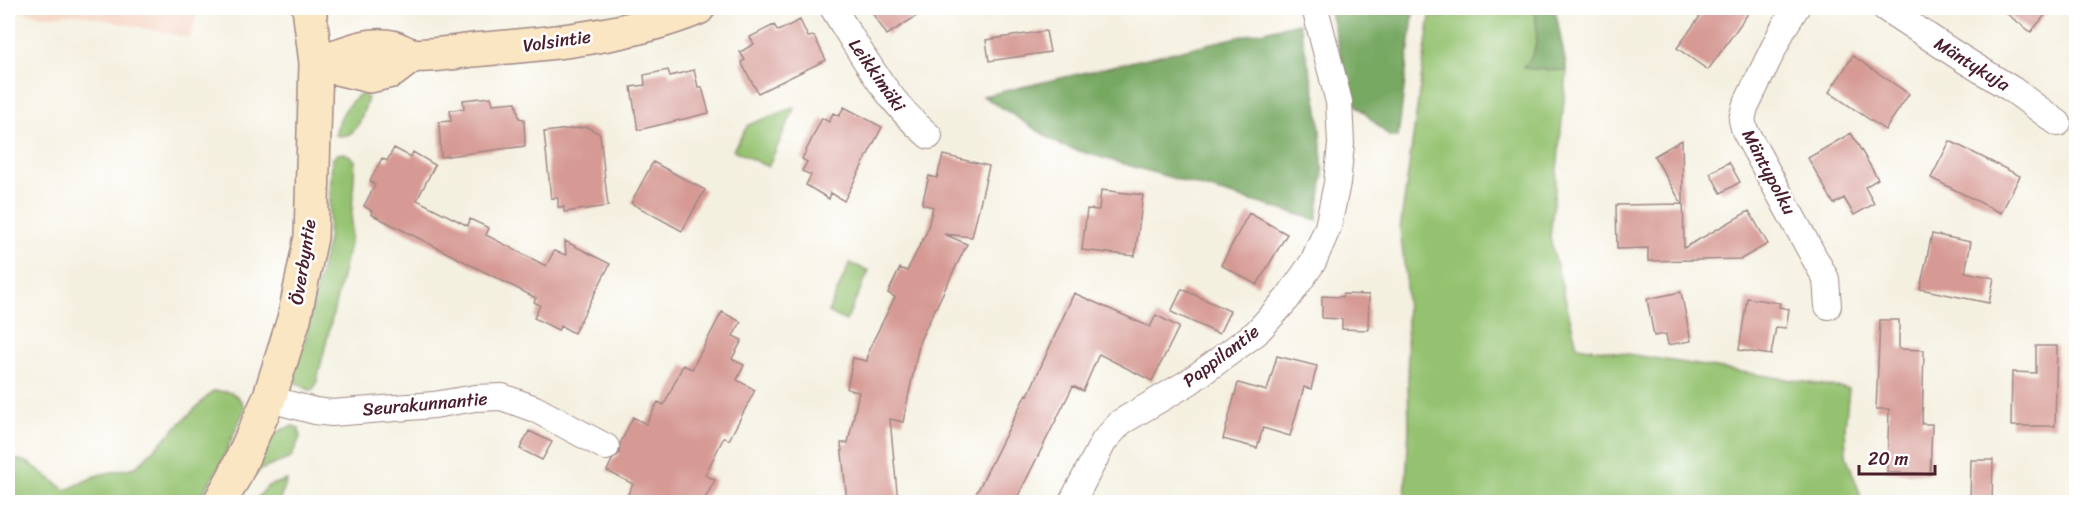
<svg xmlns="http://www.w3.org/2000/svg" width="2084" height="510" viewBox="0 0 2084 510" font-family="Sriracha,sans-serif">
	<rect width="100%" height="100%" fill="#fff"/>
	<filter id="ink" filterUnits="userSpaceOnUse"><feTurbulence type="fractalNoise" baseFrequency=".0167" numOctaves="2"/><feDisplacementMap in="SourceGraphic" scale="12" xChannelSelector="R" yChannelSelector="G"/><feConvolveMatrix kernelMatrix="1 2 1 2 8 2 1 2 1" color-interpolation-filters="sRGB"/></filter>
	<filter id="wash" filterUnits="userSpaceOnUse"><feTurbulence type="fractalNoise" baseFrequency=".008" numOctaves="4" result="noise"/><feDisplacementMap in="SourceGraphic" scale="24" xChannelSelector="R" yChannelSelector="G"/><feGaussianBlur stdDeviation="1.35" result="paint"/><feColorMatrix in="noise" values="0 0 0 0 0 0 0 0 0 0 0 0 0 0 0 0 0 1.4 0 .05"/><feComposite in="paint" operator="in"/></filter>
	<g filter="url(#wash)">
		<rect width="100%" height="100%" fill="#f4f0e0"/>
		<path fill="#f4d3c0" d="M8 8H218L217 11 198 10 190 38 77 14 42 16Z"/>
		<path fill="#94c270" stroke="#6f704e" stroke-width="1.5" d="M1448 8H1535C1537 32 1541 48 1524 68L1567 71 1550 238 1577 346 1849 389 1845 426 1846 455 1863 502H1408L1405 498 1409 429 1406 278 1400 230 1430 16 1446 17Z
			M362 94 368 98C362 115 358 141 335 135 339 119 346 102 362 94Z
			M795 107 768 167 733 150 748 125Z
			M345 153 355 160 350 243 316 385 313 390H309L295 382 294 376 305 340 328 239 332 159 338 154Z
			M850 263 869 271 846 321 828 312Z
			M213 391C230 391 238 392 245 408L221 463 198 502H8V457L29 463 66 490 98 475 136 467Z
			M293 426 299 428 300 437 291 458 260 470 254 477C262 453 266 432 293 426Z
			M287 480 279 502H254L268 486Z"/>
		<path fill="#77a862" stroke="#606446" stroke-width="1.5" d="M1329 8H1414L1398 137H1390L1352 101Z
			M1535 8H1555L1567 71 1523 68C1541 49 1537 32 1535 8Z
			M1299 23 1317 103 1320 129 1323 176 1317 220 1062 146 983 96Z"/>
		<g id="blocks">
			<path fill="#d69993" d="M869 8H929L887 35Z
				M1706 8H1752L1708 70 1677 48Z
				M1999 8H2051L2031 32Z
				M800 20 808 37 814 36 826 60 758 93 741 62 745 60 740 52 754 44 750 37 774 25 778 31Z
				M1046 31 1050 52 989 61 986 40Z
				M1853 56 1909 94 1885 130 1829 92Z
				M668 70 670 76 694 70 698 87H702L709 113 638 130 631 87 645 85 644 75Z
				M491 97 493 104 516 102 519 118 524 119 525 146 441 157 439 122 451 121 450 110 464 109 463 100Z
				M844 107 882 127 844 201 831 193 829 199 806 185 811 175 802 171 807 162 802 159 822 118 829 122 833 113 839 116Z
				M587 127 600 134 608 206 564 212V207H558V198H551L544 132Z
				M1851 133 1878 179 1865 187 1874 204 1854 215 1844 198 1834 204 1808 158Z
				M1682 140 1684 248 1749 211 1768 244 1741 259 1648 261V248L1617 249 1616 205 1682 204 1654 156Z
				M1950 141 2020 176 2001 213 1931 178Z
				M394 148 411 157 413 152 435 165 417 200 468 226 470 219 489 228 486 235 546 266 554 251 566 255 565 241 610 264 574 333 561 326 558 330 534 318 540 305 534 302 536 298 371 214 372 211 364 206 375 185 370 181 382 158 387 161Z
				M943 155 989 166 972 237 944 234 967 244 920 340 903 422 890 419 898 502H847L841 443H848L859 392 847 389 853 358 867 361 869 349 895 297 888 293 900 268 907 271 927 231 933 207 922 204 929 176 937 178Z
				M653 162 705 190 682 231 631 203Z
				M1729 162 1740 182 1721 193 1710 173Z
				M1101 190 1143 195 1135 256 1082 250 1087 209 1099 210Z
				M1249 213 1287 234 1257 285 1221 265Z
				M1932 234 1971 242 1965 272 1994 278 1989 303 1920 289Z
				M1182 289 1230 311 1219 334 1171 312Z
				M1681 292 1691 341 1668 345 1666 334 1654 336 1647 299Z
				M1074 293 1150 327 1156 315 1179 327 1152 381 1099 354 1083 391 1073 386 1015 502H976L980 496 976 494 1026 394 1028 395Z
				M1343 294 1369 295 1368 330 1342 329V319L1322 318V296L1342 297Z
				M1747 298 1780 303 1779 307 1789 309 1786 328 1776 327 1771 355 1739 350Z
				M722 312 741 322 733 336 742 340 732 359 744 365 737 380 755 390 729 440 724 437 705 475 715 480 703 502H624L633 484 607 471 612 460 619 454 620 444 633 417 646 424 658 402 664 405 683 365 692 369Z
				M1880 320H1899V349L1924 350 1922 424H1932L1930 474 1887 472 1889 409H1876Z
				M2036 346H2057L2055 426H2011L2012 372 2036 373Z
				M1277 356 1317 366 1311 389 1304 387 1290 436 1263 428 1257 448 1223 439 1238 383 1267 391Z
				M529 431 552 442 542 460 520 449Z
				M1971 460H1993L1992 502H1970Z"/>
		</g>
	</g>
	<g filter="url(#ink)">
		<use href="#blocks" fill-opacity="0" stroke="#9f8886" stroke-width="1.5"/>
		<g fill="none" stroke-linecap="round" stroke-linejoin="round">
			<g stroke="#9f8886" stroke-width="28">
				<path id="street" d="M833 8C861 53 888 102 929 136
					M1796 8 1783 29 1745 107 1742 120 1745 131 1826 279 1828 306
					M1885 8 1958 56 2013 90 2058 123
					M269 399 315 411 332 413 434 405 475 398 502 397 535 409 606 447
					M1072 502 1104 441 1121 422 1189 382 1256 333 1287 299 1313 262 1328 227 1337 183 1341 144 1339 102 1315 8"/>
			</g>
			<g stroke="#9f8886" stroke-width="36">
				<path id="secondary" d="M316 63C340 56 367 41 392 47 399 49 406 54 413 55 426 57 458 52 473 50 548 44 628 37 698 8
					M316 63 370 76 392 71 413 55
					M220 502 234 477 269 399 294 319 311 237 316 63 309 8"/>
			</g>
			<use href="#street" stroke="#fff" stroke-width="26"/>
			<use href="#secondary" stroke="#fbe6c4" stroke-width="33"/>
		</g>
	</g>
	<g text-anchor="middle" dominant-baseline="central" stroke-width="5" stroke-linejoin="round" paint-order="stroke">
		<g font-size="18" fill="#4a1f2b" stroke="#fff">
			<text transform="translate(557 41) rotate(-8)">Volsintie</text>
			<text transform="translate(1972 64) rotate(32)">Mäntykuja</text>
			<text transform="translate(877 75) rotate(55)">Leikkimäki</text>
			<text transform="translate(1769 172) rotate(62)">Mäntypolku</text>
			<text transform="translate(303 262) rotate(-81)">Överbyntie</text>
			<text transform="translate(1221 356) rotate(-37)">Pappilantie</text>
			<text transform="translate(425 404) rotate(-5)">Seurakunnantie</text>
		</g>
	</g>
	<rect width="2084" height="510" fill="none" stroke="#fff" stroke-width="30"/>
	<path d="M1859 465v9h76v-9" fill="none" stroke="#4a1f2b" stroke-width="3"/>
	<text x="1868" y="465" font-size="18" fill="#4a1f2b" stroke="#ffffff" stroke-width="4.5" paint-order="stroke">20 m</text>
</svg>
